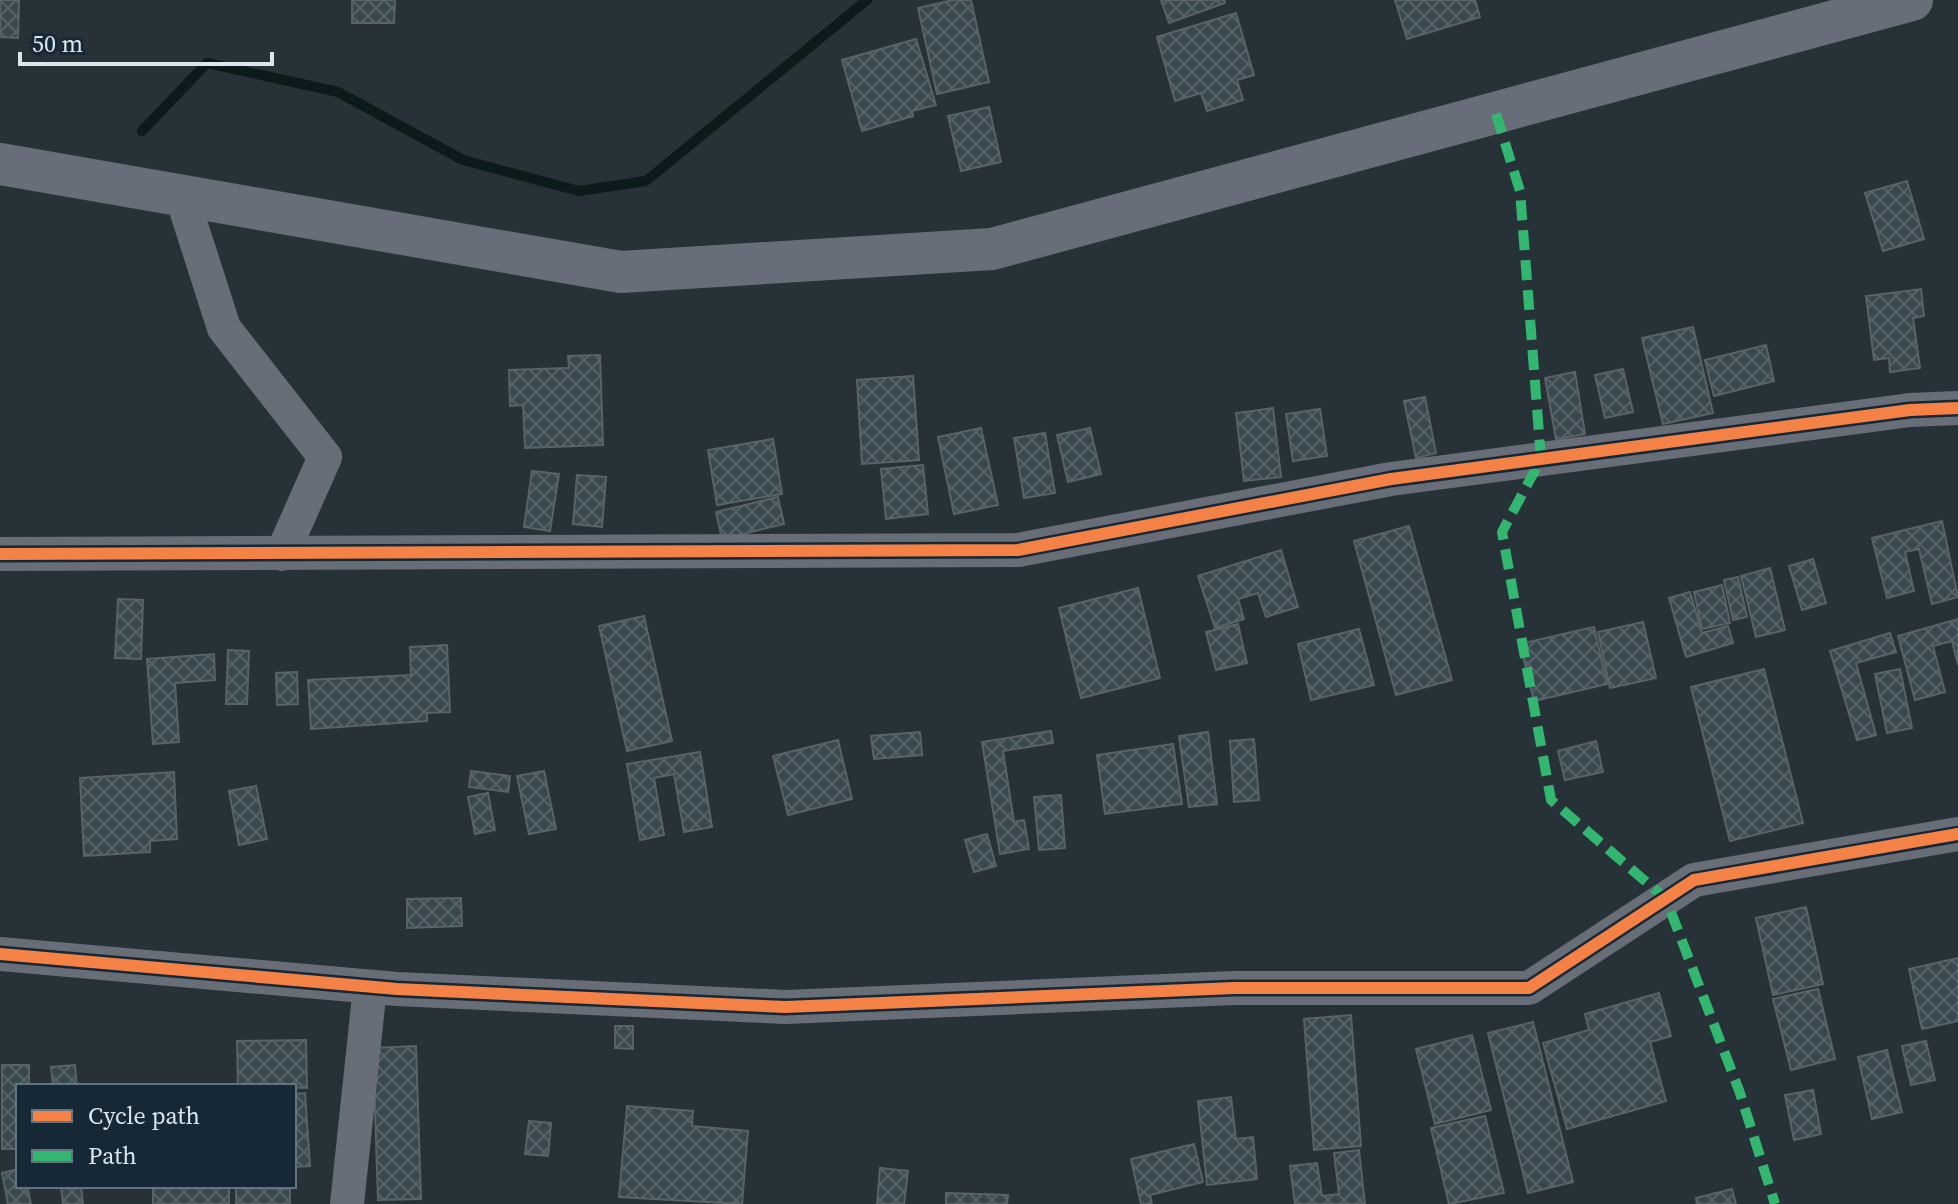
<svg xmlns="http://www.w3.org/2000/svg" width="1958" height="1204" viewBox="0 0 1958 1204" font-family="'Source Serif 4',serif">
	<defs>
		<pattern id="building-cross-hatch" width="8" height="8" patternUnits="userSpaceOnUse" patternTransform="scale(2)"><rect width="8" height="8" fill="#39484e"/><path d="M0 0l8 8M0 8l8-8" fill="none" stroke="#556268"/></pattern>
	</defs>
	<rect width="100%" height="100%" fill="#273138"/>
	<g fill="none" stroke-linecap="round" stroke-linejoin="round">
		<path stroke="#0b1a1a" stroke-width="10" d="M142 131 207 63 338 92 463 160 579 191 646 181 867 0"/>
	</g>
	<path fill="url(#building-cross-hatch)" stroke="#596367" stroke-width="2" d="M0 0H19L18 38 0 37Z
		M352 0H395L394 23H352Z
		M953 0H971L989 82 937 94 918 8Z
		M1161 0H1224L1225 3 1169 23Z
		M1395 0H1475L1480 17 1407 39Z
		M1236 13 1254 75 1237 80 1243 100 1207 111 1201 93 1175 101 1157 37Z
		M916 39 936 105 912 111 913 116 862 131 842 60Z
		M989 107 1001 162 961 171 948 116Z
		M1907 181 1924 239 1883 251 1865 193Z
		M1921 289 1924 316 1913 318 1920 368 1890 372 1889 358 1874 360 1866 296Z
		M1693 327 1713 413 1663 424 1642 338Z
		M1766 345 1774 381 1714 396 1705 360Z
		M600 355 603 445 525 448 523 405 510 406 509 370 569 368 568 356Z
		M1623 369 1633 412 1605 418 1595 375Z
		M1575 372 1585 434 1556 439 1545 378Z
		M913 376 919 460 862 464 857 380Z
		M1425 397 1436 453 1416 458 1404 401Z
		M1273 408 1281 477 1244 481 1236 413Z
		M1320 409 1327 456 1293 461 1286 414Z
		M981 428 998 505 954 514 938 437Z
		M1090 428 1101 474 1068 482 1057 435Z
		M1045 433 1055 493 1024 498 1014 438Z
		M773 439 782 494 717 505 708 450Z
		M923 465 928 514 886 519 881 469Z
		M532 471 559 474 550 531 524 527Z
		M577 475 606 477 602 527 573 524Z
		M778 497 784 524 722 539 716 512Z
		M1942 521 1958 597 1932 604 1919 549 1905 552 1914 591 1887 598 1872 538Z
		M1409 526 1452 680 1396 695 1354 541Z
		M1281 550 1298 607 1266 617 1258 593 1238 599 1244 619 1215 628 1198 576Z
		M1813 559 1826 603 1802 610 1789 566Z
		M1770 568 1785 630 1756 637 1741 576Z
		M1738 577 1747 617 1733 620 1724 580Z
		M1722 585 1730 623 1702 629 1694 592Z
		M1138 588 1160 678 1081 698 1059 608Z
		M1690 592 1702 633 1728 626 1733 643 1686 657 1669 598Z
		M118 599 143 600 141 659 115 658Z
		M644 616 672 741 627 751 599 626Z
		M1958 619V665L1952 641 1933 646 1945 692 1915 700 1898 636Z
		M1643 622 1656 678 1610 688 1598 632Z
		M1238 624 1247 663 1216 670 1206 632Z
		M1594 627 1607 684 1534 701 1520 644Z
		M1359 629 1374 685 1311 700 1298 644Z
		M1890 633 1896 652 1856 663 1876 735 1857 740 1830 651Z
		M447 645 450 712 427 713V721L311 729 308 680 411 675 410 647Z
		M228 650 249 651 247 704H226Z
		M214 654 215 680 175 683 179 742 153 744 147 659Z
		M1764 669 1803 823 1730 841 1691 687Z
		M1900 669 1912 728 1887 733 1875 674Z
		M297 672 298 704 277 705 276 673Z
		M1051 731 1053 743 1003 751 1014 822 1024 820 1029 849 1000 854 982 742Z
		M920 732 922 755 874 759 871 736Z
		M1208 732 1217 804 1189 807 1179 736Z
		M1254 739 1259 800 1234 802 1230 741Z
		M838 740 852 799 788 815 773 756Z
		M1596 741 1603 772 1565 780 1558 751Z
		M1173 744 1182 804 1105 814 1097 755Z
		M700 752 712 827 684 832 674 774 654 778 664 835 640 840 627 764Z
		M471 771 510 776 508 792 469 787Z
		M544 771 556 829 529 834 517 776Z
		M174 772 177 839 150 841V852L84 856 80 778Z
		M256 786 267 839 239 845 229 791Z
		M488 793 495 830 475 834 468 797Z
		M1061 795 1065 848 1039 850 1034 797Z
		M987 834 996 866 974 872 965 840Z
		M461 898 462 926 407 928V899Z
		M1806 907 1823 984 1773 995 1756 918Z
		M1958 958V1021L1922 1029 1909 969Z
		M1818 989 1835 1059 1791 1070 1773 999Z
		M1659 993 1671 1036 1650 1042 1666 1101 1567 1129 1543 1043 1589 1030 1585 1014Z
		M1351 1015 1361 1146 1314 1150 1304 1019Z
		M1533 1022 1573 1182 1528 1193 1488 1033Z
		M615 1026H633V1049L615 1048Z
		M1472 1035 1491 1110 1435 1124 1416 1049Z
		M306 1040 307 1088 238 1086 237 1041Z
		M1926 1041 1935 1080 1911 1085 1902 1046Z
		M416 1046 421 1199 378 1200 373 1048Z
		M1887 1050 1902 1112 1872 1119 1858 1057Z
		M2 1065H29V1086H18V1149H2Z
		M75 1065 77 1086H53L51 1067Z
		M1813 1090 1821 1134 1794 1140 1785 1095Z
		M305 1093 310 1166 294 1167V1094Z
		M1231 1097 1236 1139 1253 1137 1257 1179 1207 1185 1198 1101Z
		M627 1106 693 1111 692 1126 748 1131 742 1204 619 1197Z
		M1485 1116 1504 1193 1449 1204 1431 1128Z
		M529 1121 551 1123 548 1156 525 1154Z
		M1194 1144 1203 1182 1150 1195 1152 1204H1141L1131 1159Z
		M1359 1150 1365 1204H1295L1290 1166 1317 1163 1322 1196 1339 1194 1334 1153Z
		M880 1168 908 1171 904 1204H877Z
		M18 1169V1186H27L31 1204H8L2 1173Z
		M61 1186H81L83 1204H63Z
		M153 1186H229V1204H153Z
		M236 1188 290 1189V1204H236Z
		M1732 1189 1736 1204H1697L1696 1198Z
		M946 1193 1008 1195 1007 1204H946Z"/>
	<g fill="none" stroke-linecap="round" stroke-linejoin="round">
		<path stroke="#686e78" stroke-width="34" d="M182 197 224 328 325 457 282 554
			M0 554 1018 550 1391 479 1910 410 1958 408
			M0 954 397 989 786 1007 1234 988H1529L1694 880 1958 834
			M347 1204 370 987"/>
		<path stroke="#676e7a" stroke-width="42" d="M0 164 621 272 992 249 1912 0"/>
		<path stroke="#33b770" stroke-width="10" stroke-dasharray="20 10" stroke-linecap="butt" d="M1496 114 1520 191 1541 459 1502 532 1551 800 1666 899 1740 1093 1775 1204"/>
		<g stroke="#162835" stroke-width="17">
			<path id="cycleway" d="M0 554 1018 550 1391 479 1910 410 1958 408
				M0 954 397 989 786 1007 1234 988H1529L1694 880 1958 834"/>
		</g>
		<use href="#cycleway" stroke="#f48246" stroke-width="12"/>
	</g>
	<rect x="16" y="1084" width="280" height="104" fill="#162835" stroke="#64747f" stroke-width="2"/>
	<rect x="32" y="1110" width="40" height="12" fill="#f48246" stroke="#64747f" stroke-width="2"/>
	<text x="88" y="1124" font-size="24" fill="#dae5ee">Cycle path</text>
	<rect x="32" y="1150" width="40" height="12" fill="#33b770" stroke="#64747f" stroke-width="2"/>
	<text x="88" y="1164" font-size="24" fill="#dae5ee">Path</text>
	<path d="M20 52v12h252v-12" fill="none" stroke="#dae5ee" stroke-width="4"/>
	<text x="32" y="52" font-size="24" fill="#dae5ee" stroke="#162835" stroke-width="6" paint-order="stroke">50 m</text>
</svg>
